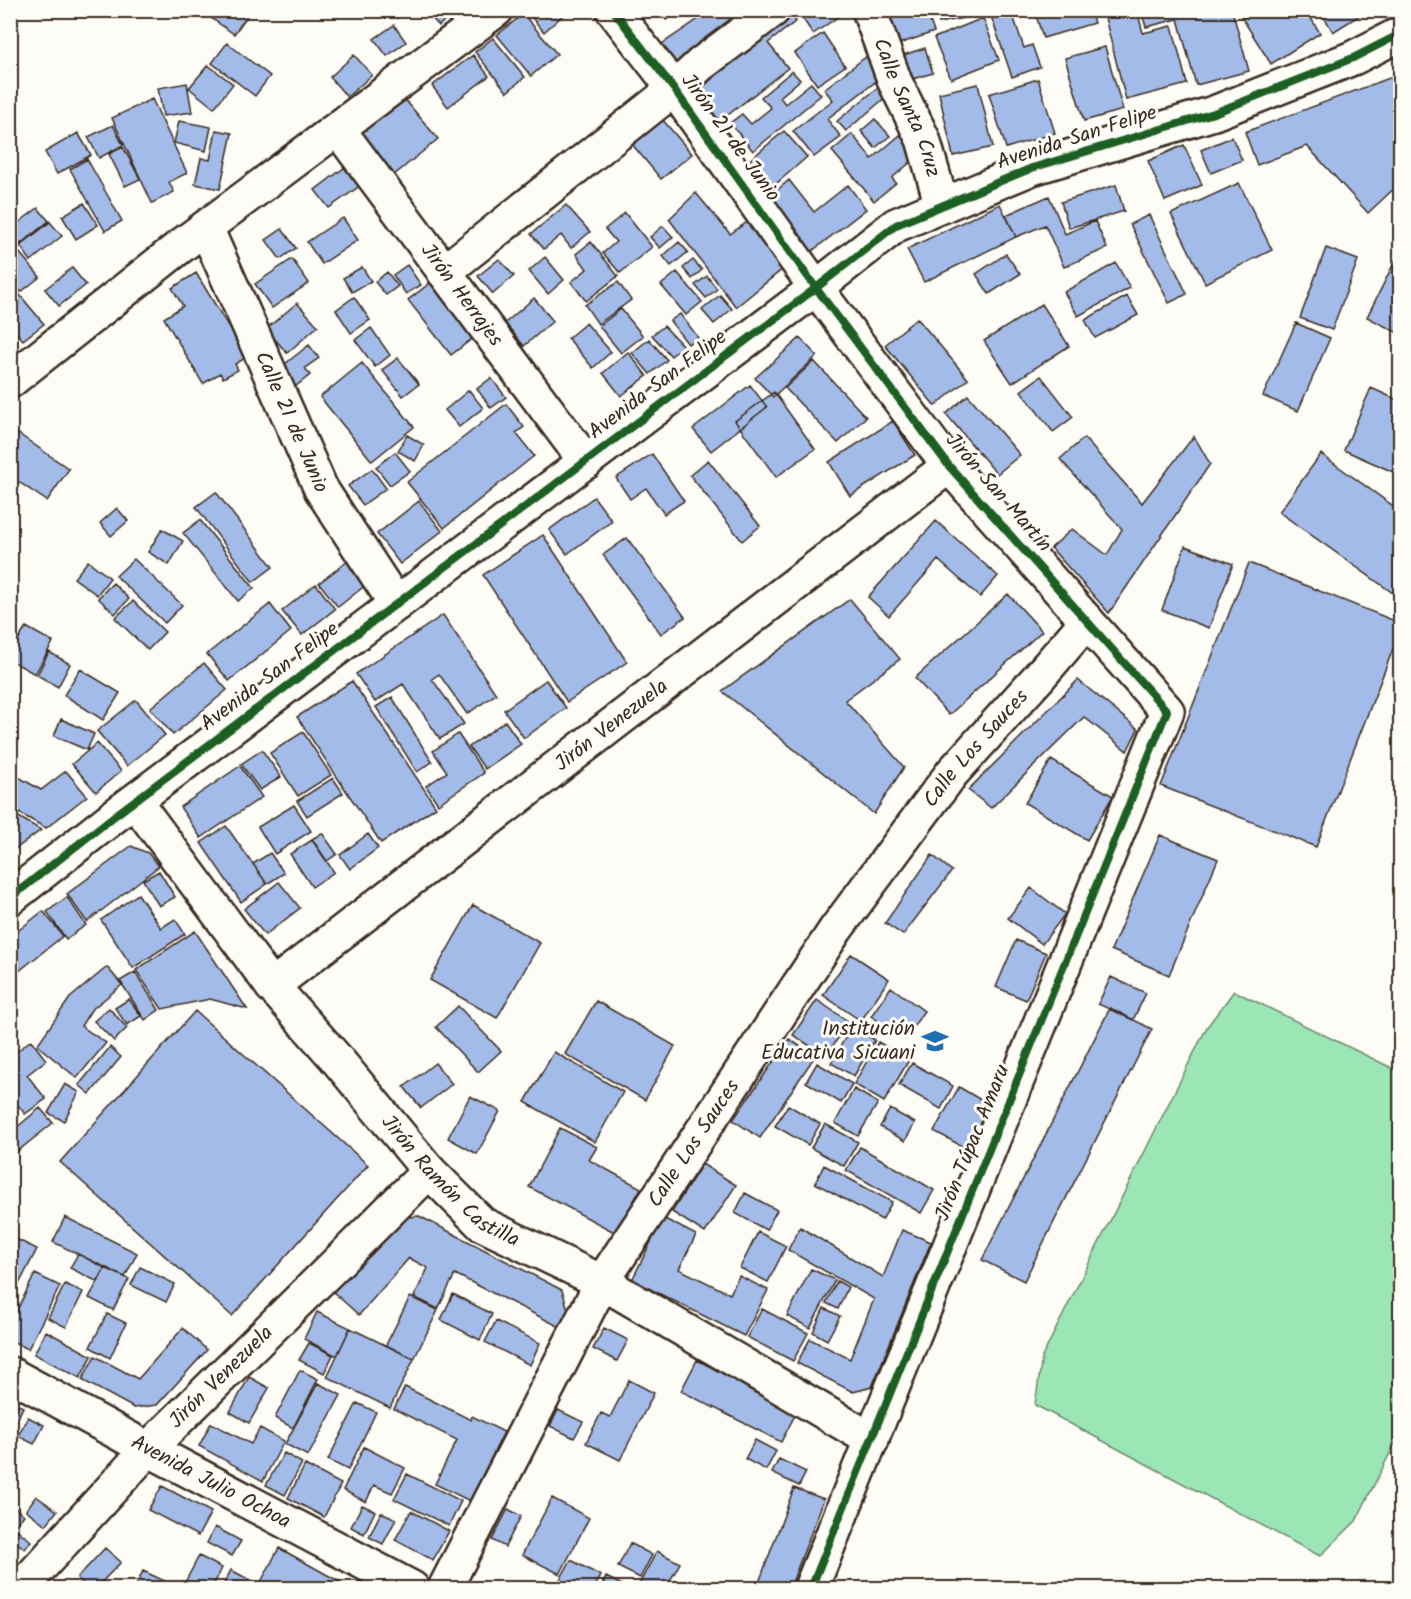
<svg xmlns="http://www.w3.org/2000/svg" width="1411" height="1599" viewBox="0 0 1411 1599" font-family="Kalam,sans-serif">
	<rect width="100%" height="100%" fill="#fdfcf7"/>
	<filter id="ink" filterUnits="userSpaceOnUse"><feTurbulence type="fractalNoise" baseFrequency=".0167" numOctaves="2"/><feDisplacementMap in="SourceGraphic" scale="12" xChannelSelector="R" yChannelSelector="G"/><feConvolveMatrix kernelMatrix="1 2 1 2 8 2 1 2 1" color-interpolation-filters="sRGB"/></filter>
	<g filter="url(#ink)">
		<path fill="#9ce6b5" stroke="#6c886a" stroke-width="1.5" d="M1234 991 1400 1072V1433L1356 1521 1320 1556 1035 1405 1042 1357 1207 1027Z"/>
		<path fill="#a2bbe8" stroke="#3b2a1e" stroke-width="1.5" d="M206 10H240L247 16 234 34 204 13Z
			M391 10H406L397 18Z
			M424 10H452L453 12 439 26Z
			M528 10H569L544 32 527 12Z
			M661 10H683L666 20Z
			M712 10 768 11 676 71 659 46Z
			M788 10 796 21 768 43 788 68 719 122 688 82Z
			M797 10H848L813 34Z
			M911 10H926L934 32 890 47 881 21Z
			M937 10H978L979 15 939 23Z
			M1009 10H1011L1024 48 1032 45 1040 67 1012 77 991 16Z
			M1052 10H1090L1094 23 1043 38 1036 15Z
			M1103 10H1137L1143 33 1172 26 1187 84 1126 100Z
			M1141 10H1232L1249 71 1196 85 1178 19 1146 27Z
			M1237 10H1266L1267 12 1270 10H1306L1320 33 1271 64Z
			M1320 10H1368L1333 32Z
			M523 14 557 54 531 76 497 35Z
			M983 18 999 60 951 79 934 38Z
			M394 25 406 42 387 56 374 39Z
			M823 33 845 66 817 85 795 53Z
			M493 38 525 77 507 92 475 52Z
			M227 43 270 76 255 96 212 63Z
			M1105 47 1123 110 1084 121 1065 58Z
			M925 48 933 73 902 82 894 58Z
			M354 55 372 75 347 97 330 77Z
			M473 55 489 76 448 107 432 86Z
			M867 56 883 76 827 119 841 137 814 157 793 131 833 100 824 89Z
			M208 65 233 84 214 108 189 88Z
			M792 71 800 80 780 97 785 104 811 83 821 95 753 151 730 123 742 114 751 124 771 108 761 97Z
			M1400 74V110L1398 111 1400 113V183L1368 213 1307 146 1257 165 1245 132Z
			M1038 79 1055 133 1006 148 989 94Z
			M885 82 893 91 846 131 837 121Z
			M187 83 192 112 163 116 158 88Z
			M978 84 993 147 953 156 939 93Z
			M402 96 438 139 393 176 357 133Z
			M152 99 187 173 169 182 174 192 152 203 112 118Z
			M661 118 692 154 661 179 631 143Z
			M875 119 890 136 875 148 861 131Z
			M179 121 211 127 206 151 174 143Z
			M113 125 123 145 99 158 88 137Z
			M907 129 925 150 892 178 896 183 874 201 832 151 852 134 872 159Z
			M216 130 232 133 220 189 195 184 201 158 210 160Z
			M784 131 807 157 769 190 746 163Z
			M78 133 91 155 57 174 45 152Z
			M1232 137 1242 160 1211 173 1201 150Z
			M1184 145 1202 185 1165 201 1148 161Z
			M123 147 140 179 125 186 109 154Z
			M87 159 122 221 105 231 70 169Z
			M353 161 368 180 329 208 315 190Z
			M789 180 814 212 848 185 866 209 807 255 764 201Z
			M1239 183 1272 250 1205 283 1171 214Z
			M1116 185 1124 211 1069 228 1061 202Z
			M696 193 730 234 753 218 784 268 736 307 669 219Z
			M1049 196 1065 234 1095 221 1107 248 1064 267 1045 225 1016 237 1006 215Z
			M84 203 98 225 76 239 62 216Z
			M1000 204 1016 237 924 282 907 249Z
			M566 205 590 232 571 248 561 235 544 249 531 234Z
			M38 208 49 221 19 245 10 235V229Z
			M625 213 652 247 620 273 603 253 616 242 605 229Z
			M1149 215 1187 294 1169 303 1130 224Z
			M343 218 358 240 322 264 307 242Z
			M50 222 62 236 31 261 20 246Z
			M663 226 673 237 660 248 650 237Z
			M282 229 296 248 280 259 266 240Z
			M591 242 618 276 586 301 571 282 587 269 576 254Z
			M679 242 688 252 671 266 663 256Z
			M1326 248 1358 260 1332 330 1300 318Z
			M19 252 40 277 21 292 10 279V259Z
			M1006 254 1020 274 989 294 976 274Z
			M1398 255 1400 257V334L1367 317Z
			M545 257 564 280 548 294 529 271Z
			M292 259 309 283 272 308 255 284Z
			M499 259 514 276 493 294 478 276Z
			M693 260 702 270 692 279 683 268Z
			M1116 263 1130 288 1078 316 1064 292Z
			M407 265 421 285 406 294 393 275Z
			M362 267 371 281 352 292 343 278Z
			M72 268 86 285 59 306 45 289Z
			M387 272 398 286 386 295 375 282Z
			M677 272 702 302 686 315 661 285Z
			M196 273 247 357 235 364 238 370 223 378 220 373 203 384 164 318 183 306 172 288Z
			M707 276 717 289 706 298 695 285Z
			M618 282 631 300 598 324 585 305Z
			M10 283 44 324 23 340 10 325Z
			M430 283 473 338 451 355 408 300Z
			M720 295 732 309 714 324 702 310Z
			M1127 296 1138 315 1095 338 1085 320Z
			M354 297 370 320 351 333 336 310Z
			M534 298 553 321 524 346 505 323Z
			M297 303 318 326 287 353 266 329Z
			M1042 304 1069 346 1012 383 984 341Z
			M621 309 643 336 621 353 599 326Z
			M680 314 698 337 688 344 670 321Z
			M917 318 968 379 935 406 885 345Z
			M586 323 611 352 593 368 568 338Z
			M1296 323 1330 338 1298 411 1263 396Z
			M664 326 683 346 671 356 652 335Z
			M371 328 390 355 375 367 355 340Z
			M800 338 817 356 773 397 755 378Z
			M649 339 667 360 650 374 632 353Z
			M309 345 319 358 305 368 310 375 291 390 276 371Z
			M628 352 647 376 621 396 603 373Z
			M398 358 419 384 403 396 382 370Z
			M814 361 866 417 838 443 785 388Z
			M362 363 414 427 372 461 320 397Z
			M1041 376 1073 417 1053 432 1021 391Z
			M491 378 506 397 491 408 477 389Z
			M750 385 767 407 711 451 693 429Z
			M1371 388 1400 401V475L1344 450Z
			M469 390 483 408 459 427 445 410Z
			M774 392 815 449 776 477 735 421Z
			M968 395 1020 455 997 474 946 414Z
			M506 404 524 427 516 433 534 456 444 528 407 482Z
			M893 421 915 455 850 496 829 462Z
			M10 428 69 469 47 501 10 476Z
			M407 435 424 445 415 461 398 451Z
			M1194 436 1210 464 1109 613 1051 548 1072 529 1107 555 1122 529 1060 459 1084 438 1142 503Z
			M395 452 410 471 390 485 376 467Z
			M652 454 684 501 664 514 646 488 630 499 616 478Z
			M1321 454 1400 511V598L1279 512Z
			M708 460 760 526 742 541 690 475Z
			M372 469 386 488 363 505 348 486Z
			M216 492 273 567 253 582 196 507Z
			M594 497 612 521 567 554 549 530Z
			M419 501 442 531 400 564 377 534Z
			M117 508 128 521 111 536 100 523Z
			M200 520 254 588 238 601 183 533Z
			M936 521 998 576 980 597 938 560 889 616 868 597Z
			M162 529 183 541 169 565 148 552Z
			M543 535 627 662 567 702 483 575Z
			M627 538 685 617 661 634 603 555Z
			M1185 546 1233 564 1209 628 1162 610Z
			M134 559 182 605 165 623 116 576Z
			M88 561 110 578 97 595 74 578Z
			M348 561 367 584 338 607 319 583Z
			M1249 563 1400 623V631L1316 847 1161 786Z
			M113 583 129 599 115 614 98 598Z
			M316 584 335 609 302 635 282 611Z
			M1008 594 1042 631 949 715 915 678Z
			M850 599 900 659 845 700 904 767 874 814 722 691Z
			M133 601 165 632 148 650 115 618Z
			M270 604 291 631 229 681 207 654Z
			M443 615 496 694 467 714 439 674 432 679 464 724 440 739 403 684 375 702 356 674Z
			M26 627 53 642 35 674 10 660V654Z
			M10 633 18 637 10 650Z
			M49 652 70 664 58 687 37 675Z
			M204 663 227 690 173 735 150 708Z
			M80 669 120 693 103 720 64 695Z
			M546 680 566 708 524 738 504 710Z
			M1078 680 1138 729 1127 751 1084 717 991 808 968 790Z
			M352 681 436 807 381 843 297 717Z
			M392 697 432 762 417 772 376 707Z
			M136 700 165 735 127 766 97 731Z
			M61 719 94 734 87 750 54 736Z
			M505 721 521 744 485 769 469 747Z
			M303 732 331 775 298 796 270 753Z
			M458 734 484 773 438 804 426 786 447 772 433 751Z
			M97 743 121 771 96 792 72 764Z
			M262 750 281 777 260 790 241 764Z
			M1051 760 1113 796 1087 840 1025 803Z
			M240 766 262 797 201 838 180 807Z
			M66 771 87 796 46 828 10 808V772L41 790Z
			M333 778 343 793 307 816 297 801Z
			M1400 788V807L1394 803Z
			M294 805 311 831 275 854 258 827Z
			M10 812 41 830 10 853Z
			M226 826 267 884 241 902 201 843Z
			M322 833 337 854 327 861 312 839Z
			M368 834 378 848 350 869 340 855Z
			M1160 835 1218 859 1169 975 1111 950Z
			M312 840 334 872 312 887 290 854Z
			M131 846 148 853 159 866 87 922 67 894Z
			M270 853 284 873 267 884 253 864Z
			M932 855 952 871 903 935 885 923Z
			M159 871 175 897 159 906 143 880Z
			M279 882 300 908 265 935 244 909Z
			M1031 888 1065 914 1042 944 1008 918Z
			M138 894 161 928 175 919 185 934 133 968 101 920Z
			M67 897 86 925 66 939 47 912Z
			M473 905 540 943 497 1018 430 980Z
			M43 911 63 936 19 971 10 961V937Z
			M195 931 247 1009 210 999 162 1009 136 970Z
			M1016 940 1046 953 1026 1000 996 987Z
			M851 954 889 979 861 1021 823 995Z
			M107 967 122 985 91 1010 81 1026 106 1043 77 1078 37 1045 70 998Z
			M135 972 159 1010 145 1020 120 981Z
			M1111 977 1146 993 1133 1020 1098 1004Z
			M891 987 924 1011 905 1039 871 1016Z
			M129 999 141 1016 127 1025 115 1008Z
			M817 1000 849 1022 826 1056 793 1035Z
			M596 1001 675 1046 645 1100 565 1054Z
			M458 1006 501 1051 478 1072 436 1027Z
			M109 1008 127 1028 114 1041 94 1021Z
			M1110 1008 1152 1029 1024 1281 982 1260Z
			M195 1011 368 1165 232 1316 60 1162Z
			M852 1026 875 1040 854 1076 831 1063Z
			M789 1039 815 1056 760 1138 733 1120Z
			M31 1040 46 1060 27 1075 46 1099 25 1114 10 1095V1057Z
			M878 1042 909 1060 884 1102 854 1084Z
			M110 1047 121 1057 90 1094 79 1085Z
			M554 1052 623 1092 595 1142 525 1102Z
			M435 1063 452 1084 421 1108 404 1087Z
			M817 1063 852 1084 841 1103 806 1082Z
			M912 1063 953 1086 941 1109 899 1085Z
			M65 1084 79 1092 64 1121 48 1113Z
			M959 1087 991 1106 967 1149 934 1131Z
			M854 1089 878 1103 858 1136 835 1123Z
			M470 1096 500 1111 477 1154 448 1138Z
			M788 1105 820 1124 808 1145 775 1126Z
			M40 1108 53 1123 14 1154 10 1150V1133Z
			M890 1109 915 1123 905 1141 880 1127Z
			M825 1124 858 1142 844 1166 811 1148Z
			M560 1128 597 1147 589 1160 641 1188 616 1233 529 1187Z
			M860 1147 934 1190 921 1213 846 1170Z
			M702 1164 736 1185 705 1233 672 1212Z
			M824 1165 892 1202 882 1220 815 1183Z
			M745 1193 777 1210 766 1230 735 1213Z
			M419 1216 562 1290 569 1313 562 1328 455 1274 438 1309 414 1297 428 1268 409 1258 359 1315 333 1292 398 1218Z
			M65 1217 137 1253 125 1277 53 1242Z
			M663 1218 696 1235 679 1269 730 1294 739 1276 768 1290 744 1336 632 1280Z
			M10 1227 17 1230 10 1243Z
			M800 1227 883 1277 902 1230 931 1242 872 1387 853 1392 797 1363 810 1339 850 1359 874 1299 788 1250Z
			M758 1232 786 1246 768 1282 740 1268Z
			M16 1239 37 1249 18 1286 10 1283V1251Z
			M78 1254 105 1268 98 1282 70 1268Z
			M140 1267 175 1284 166 1302 131 1285Z
			M105 1268 129 1279 113 1310 89 1298Z
			M811 1269 835 1280 810 1328 787 1316Z
			M35 1274 60 1286 28 1349 10 1340V1317L13 1318Z
			M837 1281 848 1287 838 1309 826 1303Z
			M65 1284 83 1292 66 1327 48 1318Z
			M453 1294 492 1314 480 1340 441 1320Z
			M410 1297 438 1310 414 1359 386 1345Z
			M824 1308 840 1316 827 1340 813 1332Z
			M762 1309 808 1333 793 1361 747 1337Z
			M317 1312 350 1328 337 1356 304 1339Z
			M107 1314 126 1323 110 1358 90 1347Z
			M496 1321 540 1343 530 1365 485 1342Z
			M183 1328 207 1350 157 1405 134 1408 82 1380 95 1356 138 1379Z
			M350 1328 414 1359 390 1408 327 1377Z
			M604 1328 628 1340 617 1361 593 1349Z
			M46 1331 92 1356 80 1378 34 1354Z
			M309 1343 333 1355 324 1373 299 1360Z
			M697 1360 797 1411 781 1442 681 1391Z
			M300 1370 318 1379 293 1428 275 1418Z
			M249 1377 269 1388 249 1423 230 1412Z
			M629 1380 654 1393 620 1460 586 1443 601 1413 610 1417Z
			M318 1383 341 1395 308 1456 285 1444Z
			M405 1387 471 1420 472 1416 504 1432 470 1501 435 1484 457 1440 394 1409Z
			M10 1401 23 1407 12 1430 10 1429Z
			M357 1403 376 1412 348 1470 328 1460Z
			M558 1410 583 1422 574 1438 550 1426Z
			M28 1417 44 1425 34 1444 18 1436Z
			M211 1423 251 1444 260 1428 284 1441 263 1481 199 1446Z
			M755 1440 776 1451 766 1470 745 1459Z
			M364 1447 405 1468 392 1493 374 1485 366 1502 343 1490Z
			M284 1453 302 1463 285 1495 266 1485Z
			M779 1459 806 1472 799 1486 772 1473Z
			M305 1465 341 1484 324 1517 288 1498Z
			M407 1474 461 1501 449 1526 394 1499Z
			M162 1486 211 1512 198 1536 148 1510Z
			M794 1488 824 1499 790 1588H757Z
			M36 1496 57 1511 46 1525 26 1510Z
			M552 1498 589 1518 560 1574 522 1555Z
			M12 1505 24 1515 14 1527 31 1541 25 1549 10 1537V1508Z
			M362 1505 375 1511 364 1534 351 1527Z
			M508 1509 521 1516 505 1547 492 1540Z
			M411 1511 449 1531 433 1560 395 1540Z
			M381 1512 396 1519 383 1544 369 1537Z
			M215 1527 241 1541 232 1556 207 1543Z
			M630 1543 652 1555 640 1578 618 1567Z
			M105 1548 121 1562 96 1588H88L77 1578Z
			M279 1548 351 1588H272L261 1582Z
			M657 1551 680 1563 666 1588H637Z
			M199 1556 222 1568 212 1588H182Z
			M571 1560 601 1576 594 1588H568L558 1583Z
			M231 1570 265 1588H222Z
			M143 1571 167 1582 164 1588H135Z
			M606 1577 628 1588H601Z
			M718 1581 737 1588H715Z"/>
		<g fill="none" stroke-linecap="round" stroke-linejoin="round">
			<g stroke="#3b2a1e" stroke-width="38">
				<g id="minor">
					<path d="M613 10 674 89 816 288 949 466 1167 711 811 1588"/>
					<path id="s1" d="M869 10 895 82 923 139 942 206"/>
					<path id="s2" d="M338 129 586 462"/>
					<path id="s3" d="M206 228 321 489 396 604"/>
					<path d="M444 272 674 89 701 64 773 10"/>
					<path d="M10 381 182 245 496 10"/>
					<path id="s4" d="M135 801 272 986 335 1057 429 1171 482 1224 602 1282 872 1440"/>
					<path d="M10 898 113 817 816 288 896 225 1032 168 1214 113 1353 58 1400 34"/>
					<path id="s5" d="M272 986 949 466"/>
					<path id="s6" d="M10 1374 148 1449 412 1588"/>
					<path id="s7" d="M21 1588 148 1449 339 1261 429 1171"/>
					<path id="s8" d="M445 1588 602 1282 836 929 952 773 1038 678 1087 621"/>
				</g>
			</g>
			<use href="#minor" stroke="#fdfcf7" stroke-width="33"/>
			<g stroke="#fdfcf7" stroke-width="11">
				<path id="cycleway" d="M613 10 674 89 816 288 949 466 1167 711 811 1588
					M10 898 113 817 816 288 896 225 1032 168 1214 113 1353 58 1400 34"/>
			</g>
			<use href="#cycleway" stroke="#1b5e20" stroke-width="8"/>
		</g>
	</g>
	<defs>
		<g id="school-bare" transform="scale(2.07)"><path d="M0-5L7-2L0 1L-7-2ZM-4 1L0 2.5L4 1V4Q0 6-4 4Z" fill="#1f6fb2" stroke="#fdfcf7" stroke-width="2.5" paint-order="stroke"/></g>
	</defs>
	<g fill-rule="evenodd">
		<use href="#school-bare" x="935" y="1041"/>
	</g>
	<g text-anchor="middle" dominant-baseline="central" stroke-width="6" stroke-linejoin="round" paint-order="stroke">
		<g font-size="21" fill="#3b2a1e" stroke="#fdfcf7">
			<text stroke="none"><textPath href="#s1" startOffset="105">Calle Santa Cruz</textPath></text>
			<text transform="translate(730 138) rotate(54)">Jirón 21 de Junio</text>
			<text transform="translate(1077 138) rotate(-18)">Avenida San Felipe</text>
			<text stroke="none"><textPath href="#s2" startOffset="207">Jirón Herrajes</textPath></text>
			<text transform="translate(658 385) rotate(-37)">Avenida San Felipe</text>
			<text stroke="none"><textPath href="#s3" startOffset="212">Calle 21 de Junio</textPath></text>
			<text transform="translate(998 493) rotate(49)">Jirón San Martín</text>
			<text transform="translate(270 677) rotate(-37)">Avenida San Felipe</text>
			<text stroke="none"><textPath href="#s5" startOffset="428">Jirón Venezuela</textPath></text>
			<text stroke="none"><textPath href="#s8" startOffset="996">Calle Los Sauces</textPath></text>
			<text stroke="none"><textPath href="#s8" startOffset="510">Calle Los Sauces</textPath></text>
			<text transform="translate(973 1143) rotate(-68)">Jirón Túpac Amaru</text>
			<text stroke="none"><textPath href="#s4" startOffset="496">Jirón Ramón Castilla</textPath></text>
			<text stroke="none"><textPath href="#s7" startOffset="291">Jirón Venezuela</textPath></text>
			<text stroke="none"><textPath href="#s6" startOffset="228">Avenida Julio Ochoa</textPath></text>
		</g>
		<g font-size="21" fill="#3b2a1e" stroke="#fdfcf7" text-anchor="end">
			<text x="915" y="1029">Institución<tspan x="915" dy="24">Educativa Sicuani</tspan></text>
		</g>
	</g>
	<rect width="1411" height="1599" fill="none" stroke="#fdfcf7" stroke-width="36"/>
	<rect x="18" y="18" width="1375" height="1563" fill="none" stroke="#3b2a1e" stroke-width="2" filter="url(#ink)"/>
</svg>
